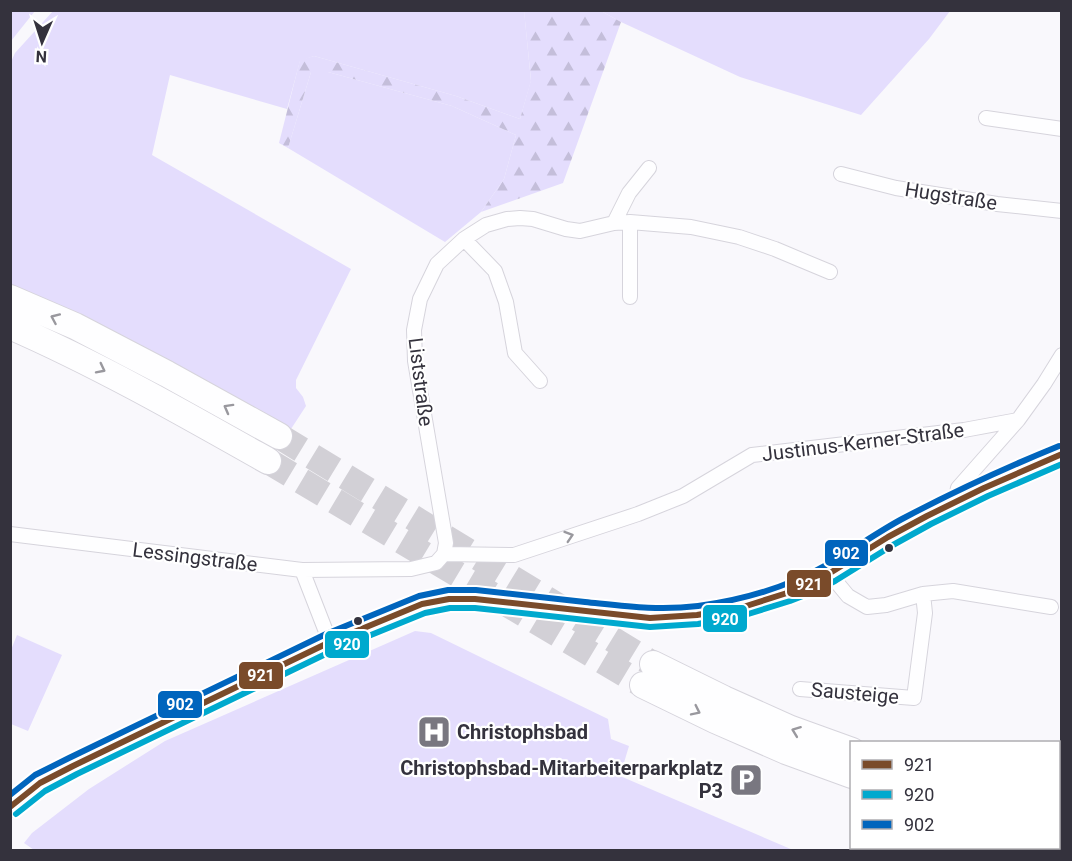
<svg xmlns="http://www.w3.org/2000/svg" width="1072" height="861" viewBox="0 0 1072 861" font-family="Roboto,sans-serif">
	<defs>
		<pattern id="forest-firs" width="22" height="20" patternUnits="userSpaceOnUse" patternTransform="scale(1.5)"><rect width="22" height="20" fill="#e4ddfd"/><path d="M5 1l3.5 6h-7zM16 11l3.5 6h-7z" fill="#c4beda"/></pattern>
	</defs>
	<rect width="100%" height="100%" fill="#f9f8fc"/>
	<path fill="#e4ddfd" d="M11 10 35 11 11 41 10 11Z
		M524 10 531 81 520 119 456 96 314 56 300 61 287 109 170 75 152 155 351 269 296 380V388L303 397 306 406 291 429 173 362 72 312 11 287 10 64 15 53 53 11Z
		M601 11H950L929 39 861 115 740 77 621 22Z
		M311 72H328L452 106 516 135 504 179 481 212 445 242 288 148Z
		M415 631 431 633 608 719 611 739 629 746 620 776 793 850H34L24 843 32 833 89 789 165 741Z
		M17 635 62 655 28 731 11 724V650Z"/>
	<path fill="url(#forest-firs)" d="M524 11H601L621 22 563 183 481 212 504 179 516 135 452 106 328 72H311L288 148 279 143 300 60 314 56 456 96 520 119 531 80Z"/>
	<g fill="none" stroke-linecap="round" stroke-linejoin="round">
		<path stroke="#d2d0d6" stroke-width="26" stroke-dasharray="26 13" stroke-linecap="butt" d="M279 436 653 664
			M268 461 643 685"/>
		<g stroke="#d6d4dc" stroke-width="16">
			<path id="street" d="M986 118 1062 129
				M841 174 896 188 997 204 1062 211
				M614 223 629 193 649 168
				M464 239 495 271 506 302 515 353 540 381
				M630 297V222
				M955 502 958 488 1018 420 1044 384 1062 355
				M10 534 302 570 411 569 436 563 444 554 514 555 638 514 683 496 752 455 964 430 1018 420
				M444 554 446 543 415 361 414 330 420 299 437 264 464 239 486 225 507 219 520 218 533 219 566 229 580 231 614 223 630 222 691 227 739 237 775 249 830 272
				M302 570 330 642
				M829 573 848 596 867 607 886 605 923 594 953 591 1051 607
				M800 689 914 698 925 613 923 594
				M885 850V848"/>
		</g>
		<g stroke="#d6d4dc" stroke-width="22">
			<path id="secondary" d="M10 807 40 783 73 766 330 642 359 630 422 604 449 599H475L650 618C714 617 773 604 830 573 856 558 881 540 908 526 958 499 1009 476 1062 454"/>
		</g>
		<g stroke="#d6d4dc" stroke-width="28">
			<path id="highway" d="M10 298 75 326 167 374 279 436
				M10 326C99 365 183 413 268 461
				M653 664 724 699 791 729 852 751
				M643 685 715 720 786 751 852 775
				M1058 819 1062 820
				M1058 846 1062 847"/>
		</g>
		<use href="#street" stroke="#fefeff" stroke-width="14"/>
		<use href="#secondary" stroke="#fefeff" stroke-width="20"/>
		<use href="#highway" stroke="#fefeff" stroke-width="26"/>
		<g stroke="#fff" stroke-width="10">
			<path id="bus-1" d="M10 807 40 783 73 766 330 642 422 604 449 599H475L650 618 697 615 743 607 787 593 809 584 830 573 888 537 927 516 984 488 1062 454"/>
		</g>
		<g stroke="#fff" stroke-width="10">
			<path id="bus-2" d="M16 814 45 791 77 774 334 650 425 613 450 608H475L650 627 698 624 745 615 790 601 813 592 835 581 893 545 931 524 988 496 1062 464"/>
		</g>
		<g stroke="#fff" stroke-width="10">
			<path id="bus-3" d="M10 795 35 775 69 758 326 634 419 596 448 590H476C512 594 548 598 585 602 624 606 658 611 698 606 743 600 788 587 828 564 853 550 876 533 902 519 953 492 1005 468 1059 446"/>
		</g>
		<use href="#bus-1" stroke="#7a4b2a" stroke-width="6"/>
		<use href="#bus-2" stroke="#00a9ce" stroke-width="6"/>
		<use href="#bus-3" stroke="#0065bd" stroke-width="6"/>
	</g>
	<defs><path id="oneway-chevron" d="M-2-3.5L2.5 0L-2 3.5" fill="none" stroke-width="1.6" stroke-linecap="round" stroke-linejoin="round" transform="scale(1.5)"/></defs>
	<g stroke="#99989e">
		<use href="#oneway-chevron" transform="translate(55 318) rotate(-156)"/>
		<use href="#oneway-chevron" transform="translate(101 369) rotate(27)"/>
		<use href="#oneway-chevron" transform="translate(228 408) rotate(-151)"/>
		<use href="#oneway-chevron" transform="translate(569 536) rotate(-18)"/>
		<use href="#oneway-chevron" transform="translate(696 711) rotate(26)"/>
		<use href="#oneway-chevron" transform="translate(796 731) rotate(-159)"/>
	</g>
	<defs>
		<g id="hospital-square" transform="scale(1.725)"><rect x="-9" y="-9" width="18" height="18" rx="4" fill="#797780" stroke="#fff"/><path d="M-5-5h3v3.5h4V-5h3V5h-3V1.5h-4V5h-3Z" fill="#fff"/></g>
		<g id="parking-square" transform="scale(1.725)"><rect x="-9" y="-9" width="18" height="18" rx="4" fill="#797780" stroke="#fff"/><path d="M-3.5-5.5H1a3.5 3.5 0 0 1 0 7H-1V5.5H-3.5ZM-1-3.4V-.6H.8a1.4 1.4 0 0 0 0-2.8Z" fill="#fff"/></g>
	</defs>
	<g fill-rule="evenodd">
		<use href="#hospital-square" x="434" y="732"/>
		<use href="#parking-square" x="746" y="780"/>
	</g>
	<g fill="#34323d" stroke="#fff" stroke-width="2">
		<circle cx="889" cy="548" r="5"/>
		<circle cx="358" cy="621" r="5"/>
	</g>
	<g text-anchor="middle" dominant-baseline="central" stroke-width="4.5" stroke-linejoin="round" paint-order="stroke">
		<g font-size="20" fill="#34323d" stroke="#fff">
			<text transform="translate(951 196) rotate(9)">Hugstraße</text>
			<text transform="translate(421 382) rotate(83)">Liststraße</text>
			<text transform="translate(863 442) rotate(-7)">Justinus-Kerner-Straße</text>
			<text transform="translate(195 557) rotate(7)">Lessingstraße</text>
			<text transform="translate(855 693) rotate(5)">Sausteige</text>
		</g>
		<g font-size="20" font-weight="bold" fill="#34323d" stroke="#fff" text-anchor="start">
			<text x="457" y="732">Christophsbad</text>
			<text x="723" y="768" text-anchor="end">Christophsbad-Mitarbeiterparkplatz<tspan x="723" dy="23">P3</tspan></text>
		</g>
	</g>
	<g stroke="#fff" stroke-width="2">
		<rect x="824" y="539" width="45" height="28" rx="6" fill="#0065bd"/>
		<rect x="786" y="569" width="46" height="29" rx="6" fill="#7a4b2a"/>
		<rect x="702" y="604" width="46" height="29" rx="6" fill="#00a9ce"/>
		<rect x="324" y="630" width="46" height="29" rx="6" fill="#00a9ce"/>
		<rect x="238" y="661" width="46" height="29" rx="6" fill="#7a4b2a"/>
		<rect x="157" y="690" width="46" height="29" rx="6" fill="#0065bd"/>
	</g>
	<g font-size="16" text-anchor="middle" font-weight="bold" fill="#fff">
		<text x="846" y="559">902</text>
		<text x="809" y="590">921</text>
		<text x="725" y="625">920</text>
		<text x="347" y="650">920</text>
		<text x="261" y="681">921</text>
		<text x="180" y="710">902</text>
	</g>
	<rect width="1072" height="861" fill="none" stroke="#34323d" stroke-width="24"/>
	<rect x="850" y="741" width="210" height="108" fill="#ffffff" stroke="#aeadb1" stroke-width="1.5"/>
	<rect x="862" y="760" width="30" height="9" fill="#7a4b2a" stroke="#aeadb1" stroke-width="1.5"/>
	<text x="904" y="771" font-size="18" fill="#34323d">921</text>
	<rect x="862" y="790" width="30" height="9" fill="#00a9ce" stroke="#aeadb1" stroke-width="1.5"/>
	<text x="904" y="801" font-size="18" fill="#34323d">920</text>
	<rect x="862" y="820" width="30" height="9" fill="#0065bd" stroke="#aeadb1" stroke-width="1.5"/>
	<text x="904" y="831" font-size="18" fill="#34323d">902</text>
	<g transform="translate(42 42) rotate(183)" stroke="#ffffff" stroke-width="4.5" paint-order="stroke">
	<path d="M0-4.5L10 22L0 15L-10 22Z" fill="#34323d"/>
	<text y="-9" font-size="16" font-weight="bold" text-anchor="middle" fill="#34323d">N</text>
	</g>
</svg>
